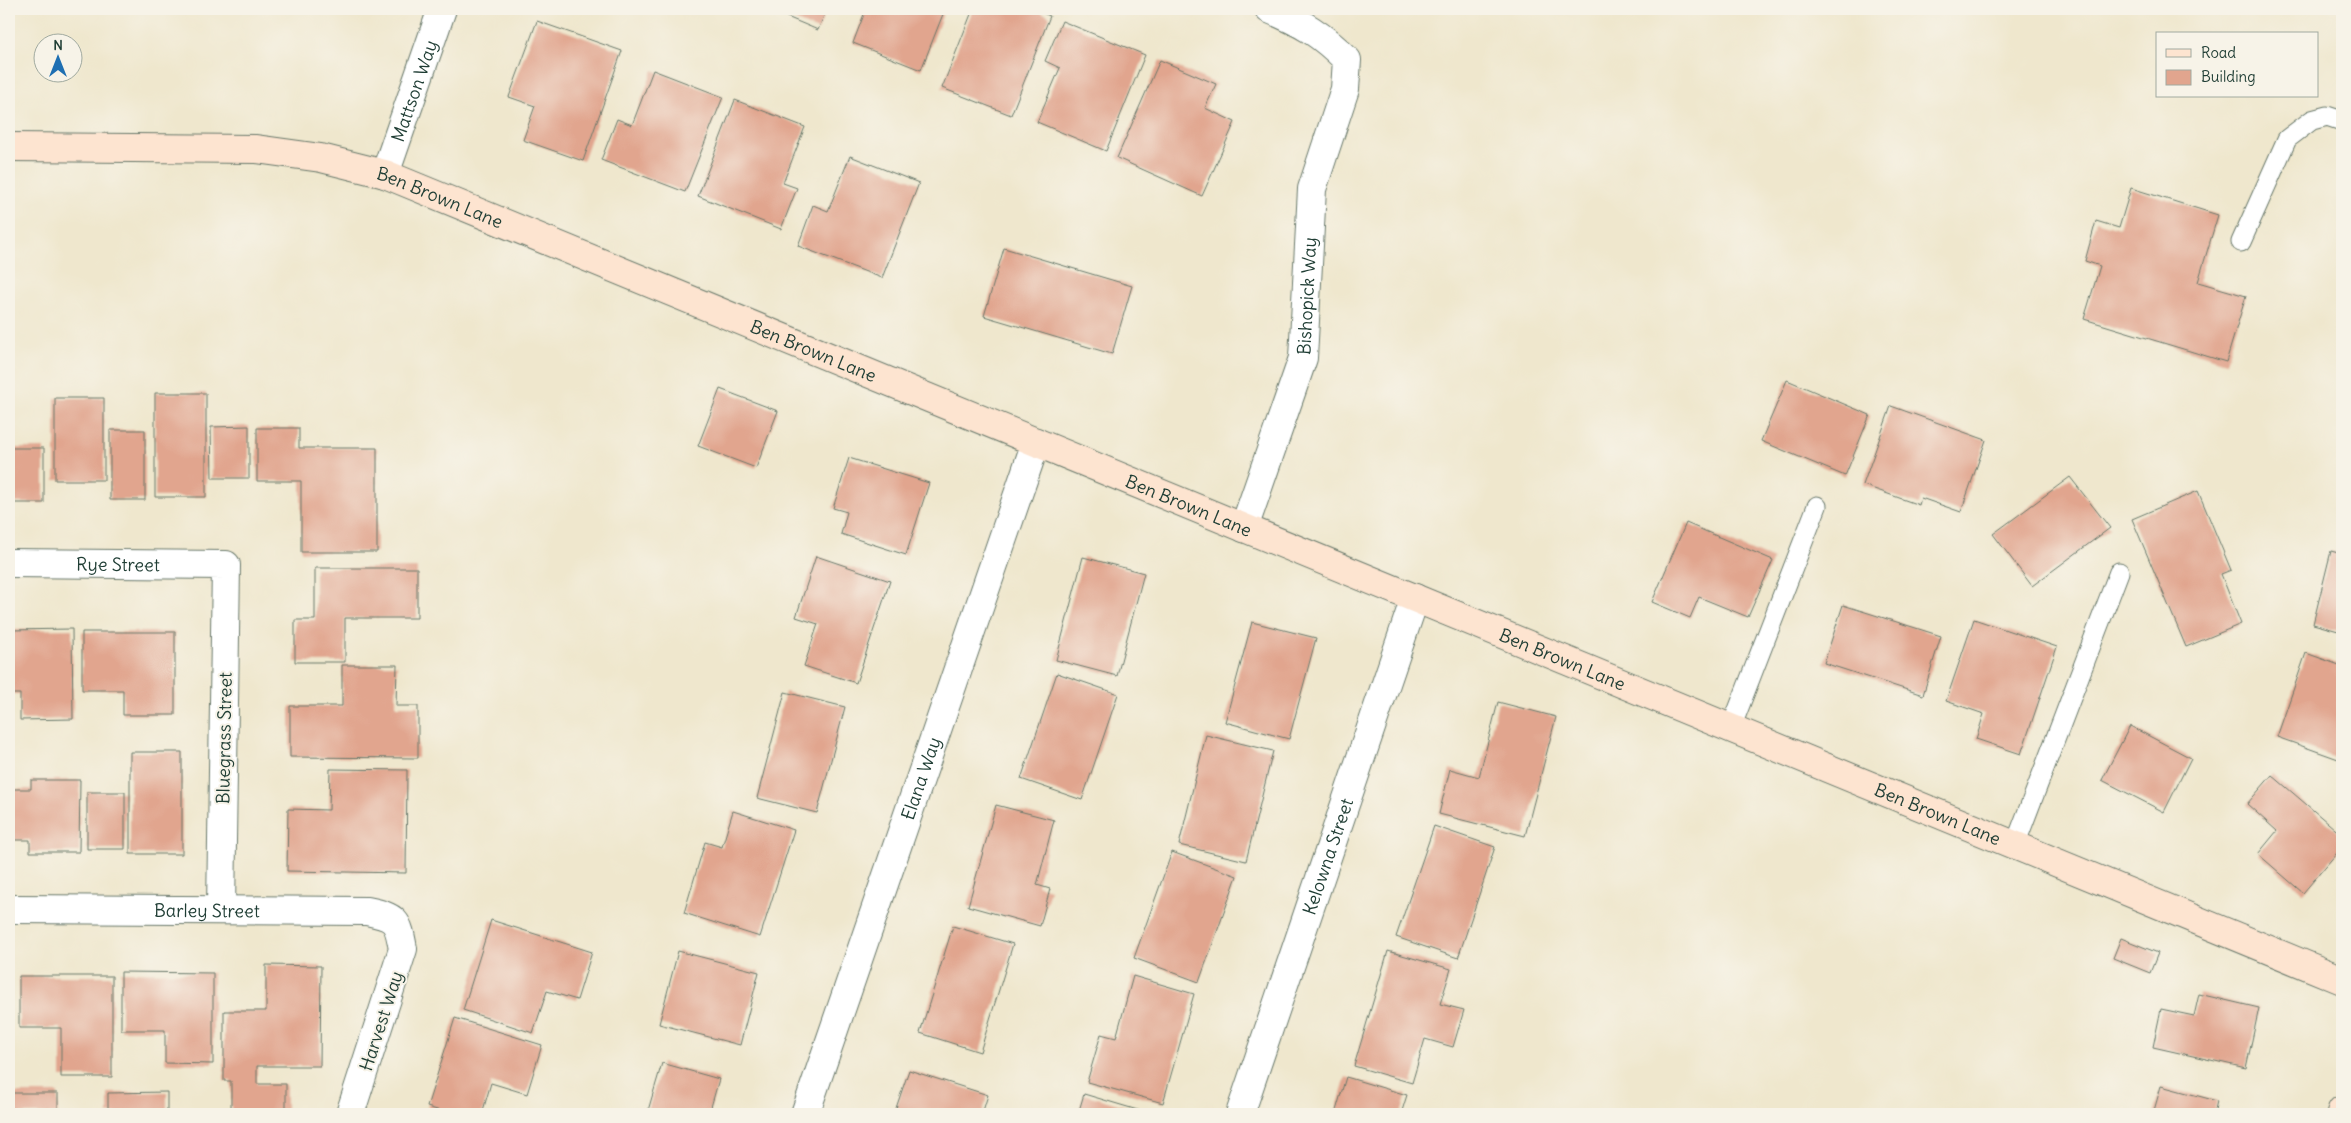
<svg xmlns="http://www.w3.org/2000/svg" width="2351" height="1123" viewBox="0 0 2351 1123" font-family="Delius,sans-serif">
	<rect width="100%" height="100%" fill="#f7f3e8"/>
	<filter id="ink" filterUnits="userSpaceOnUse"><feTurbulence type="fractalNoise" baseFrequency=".02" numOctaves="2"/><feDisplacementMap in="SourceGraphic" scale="10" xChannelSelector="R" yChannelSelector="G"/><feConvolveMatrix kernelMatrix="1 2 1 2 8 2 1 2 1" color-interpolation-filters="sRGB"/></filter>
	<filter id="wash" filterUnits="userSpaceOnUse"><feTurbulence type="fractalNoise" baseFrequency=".0096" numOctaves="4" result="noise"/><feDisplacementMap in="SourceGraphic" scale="20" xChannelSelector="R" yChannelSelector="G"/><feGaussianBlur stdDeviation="1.12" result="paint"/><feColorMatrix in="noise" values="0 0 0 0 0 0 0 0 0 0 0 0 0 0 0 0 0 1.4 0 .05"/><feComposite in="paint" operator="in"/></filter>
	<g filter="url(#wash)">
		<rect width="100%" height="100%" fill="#efe7cd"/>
		<g id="blocks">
			<path fill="#e1a58e" d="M768 9H827L818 30Z
				M866 9H945L921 70 853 43Z
				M973 9H1033L1050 16 1011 115 942 88Z
				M537 21 622 51 583 161 523 140 535 106 509 97Z
				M1062 21 1145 55 1106 151 1037 122 1060 68 1045 61Z
				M1160 60 1216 84 1205 108 1235 122 1202 196 1117 158Z
				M653 70 723 97 685 192 601 160 617 119 632 125Z
				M735 100 805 127 783 183 797 188 781 229 698 196Z
				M850 156 919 183 882 278 798 246 813 205 828 211Z
				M2131 188 2218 215 2198 282 2246 296 2226 362 2084 319 2100 266 2085 261 2096 221 2119 228Z
				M1004 248 1132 286 1112 354 984 316Z
				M1787 380 1870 415 1845 476 1761 441Z
				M720 389 778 411 756 468 698 446Z
				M155 393H206V497H155Z
				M55 398H104V480H55Z
				M1891 406 1986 440 1961 512 1921 498 1919 505 1863 485Z
				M249 426V478H212L211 427Z
				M257 428H299V448H377V552H301V481H257Z
				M110 430H145V500H110Z
				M9 448H44V503H9Z
				M849 458 929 483 906 555 841 534 847 512 833 508Z
				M2070 477 2110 528 2032 586 1993 534Z
				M2198 491 2231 570 2221 574 2241 624 2186 647 2132 519Z
				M1686 523 1773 560 1748 617 1699 597 1690 618 1652 602Z
				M2331 551 2342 554V632L2313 624Z
				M816 556 890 581 856 683 804 666 818 624 796 617Z
				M1083 557 1144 573 1117 676 1056 660Z
				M315 568H417V618H345V662H295V620H315Z
				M1843 605 1941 636 1923 695 1824 663Z
				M1974 619 2057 647 2021 754 1976 739 1984 714 1946 701Z
				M1252 622 1316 638 1289 739 1225 722Z
				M72 629 73 719 20 720V694H9V630Z
				M82 632H175V715H123V690H82Z
				M2306 653 2342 666 2341 760 2277 737Z
				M342 665H397L396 706H418V758L290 757V706H342Z
				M1057 673 1118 694 1082 800 1021 779Z
				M785 692 845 707 817 813 757 798Z
				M1498 702 1556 717 1525 836 1439 814 1450 769 1479 777Z
				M2130 726 2191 758 2164 812 2102 780Z
				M1206 735 1273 751 1246 861 1179 845Z
				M130 752H182V854H130Z
				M330 769 407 770 406 873 287 871 288 809 329 810Z
				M2272 775 2342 835V847L2303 893 2258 854 2277 831 2247 804Z
				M31 780H80L79 852H30V840H9V789H31Z
				M87 792H125V849H87Z
				M996 805 1054 820 1037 885 1050 889 1040 926 968 906Z
				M733 811 794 830 760 937 684 913 705 842 722 847Z
				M1434 826 1495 847 1458 958 1396 937Z
				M1172 852 1237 876 1199 982 1134 958Z
				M491 920 592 952 577 1000 547 991 533 1033 463 1010Z
				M953 926 1013 944 980 1052 920 1033Z
				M2121 938 2158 953 2150 973 2113 958Z
				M678 951 759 972 740 1045 659 1024Z
				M1388 951 1451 969 1440 1004 1464 1010 1453 1047 1425 1039 1412 1083 1354 1066Z
				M266 965 321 966 320 1066H257V1084H286V1114H231V1081H224V1011H266Z
				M121 972 213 973V1064L165 1063V1030H121Z
				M19 976H112V1077H61V1028H19Z
				M1133 976 1194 994 1163 1103 1087 1082 1101 1034 1116 1038Z
				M2199 994 2259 1008 2246 1068 2153 1047 2161 1009 2194 1016Z
				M455 1018 542 1045 527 1094 491 1083 482 1114H451L427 1107Z
				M662 1063 719 1079 709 1114H647Z
				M909 1070 988 1095 982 1114H894Z
				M1346 1077 1407 1095 1401 1114H1335Z
				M2161 1086 2217 1101 2214 1114H2153Z
				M167 1092V1114H108V1093Z
				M9 1093H58V1114H9Z
				M1084 1094 1151 1114H1078Z"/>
		</g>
	</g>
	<g filter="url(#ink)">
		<use href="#blocks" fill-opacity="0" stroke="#68786a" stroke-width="1"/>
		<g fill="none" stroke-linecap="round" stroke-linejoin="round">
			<g stroke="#68786a" stroke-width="21">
				<path id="lane" d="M2241 242 2287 139 2312 120 2327 116 2342 121
					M1731 728 1817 506
					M2015 845 2119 572"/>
			</g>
			<g stroke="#68786a" stroke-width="30">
				<g id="street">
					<path id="s1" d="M385 174 442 9"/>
					<path id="s2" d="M1244 528 1303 358 1312 189 1345 89 1347 60C1321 34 1303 23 1269 9"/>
					<path id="s3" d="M9 563 226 565 221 910"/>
					<path id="s4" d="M9 909 367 911C396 917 398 920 403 949L350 1114"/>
					<path id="s5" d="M805 1114 1036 442"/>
					<path id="s6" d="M1240 1114 1415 598"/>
				</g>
			</g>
			<g stroke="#68786a" stroke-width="30">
				<g id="secondary">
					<path id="s7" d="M9 147 256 149 321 158 385 174 2342 980"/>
					<path d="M2341 1114 2342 1110"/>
				</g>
			</g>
			<use href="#lane" stroke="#fff" stroke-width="19"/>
			<use href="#street" stroke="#fff" stroke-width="28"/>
			<use href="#secondary" stroke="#fde4d0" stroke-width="28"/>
		</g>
	</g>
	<g text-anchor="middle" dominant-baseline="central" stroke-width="4" stroke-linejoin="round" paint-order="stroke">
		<g font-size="18" fill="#1f3d34" stroke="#f7f3e8">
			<text stroke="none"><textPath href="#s1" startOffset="88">Mattson Way</textPath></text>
			<text stroke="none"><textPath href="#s7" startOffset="438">Ben Brown Lane</textPath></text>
			<text stroke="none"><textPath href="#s2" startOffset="242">Bishopick Way</textPath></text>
			<text stroke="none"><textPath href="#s7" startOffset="842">Ben Brown Lane</textPath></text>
			<text stroke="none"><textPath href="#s7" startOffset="1248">Ben Brown Lane</textPath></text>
			<text stroke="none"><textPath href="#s3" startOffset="109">Rye Street</textPath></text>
			<text stroke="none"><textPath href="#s7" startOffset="1652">Ben Brown Lane</textPath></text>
			<text transform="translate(224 738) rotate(-89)">Bluegrass Street</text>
			<text stroke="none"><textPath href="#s5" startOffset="355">Elana Way</textPath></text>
			<text stroke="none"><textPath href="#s7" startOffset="2058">Ben Brown Lane</textPath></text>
			<text stroke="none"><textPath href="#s6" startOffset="272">Kelowna Street</textPath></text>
			<text stroke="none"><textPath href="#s4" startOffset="198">Barley Street</textPath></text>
			<text transform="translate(381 1021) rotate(-72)">Harvest Way</text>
		</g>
	</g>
	<rect width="2351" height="1123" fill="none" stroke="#f7f3e8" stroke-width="30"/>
	<rect x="2156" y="32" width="162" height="65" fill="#f7f3e8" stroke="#a1aaa0"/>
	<rect x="2166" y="49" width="25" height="8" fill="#fde4d0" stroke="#a1aaa0"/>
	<text x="2201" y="58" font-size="15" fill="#1f3d34">Road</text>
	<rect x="2166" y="70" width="25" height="15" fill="#e1a58e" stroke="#a1aaa0"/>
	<text x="2201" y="82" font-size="15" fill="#1f3d34">Building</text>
	<g transform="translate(58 58)"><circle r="24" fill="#f7f3e8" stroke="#a1aaa0"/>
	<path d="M0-4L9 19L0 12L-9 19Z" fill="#1f6fb2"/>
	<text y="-8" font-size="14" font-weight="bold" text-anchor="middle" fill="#1f3d34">N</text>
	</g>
</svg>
